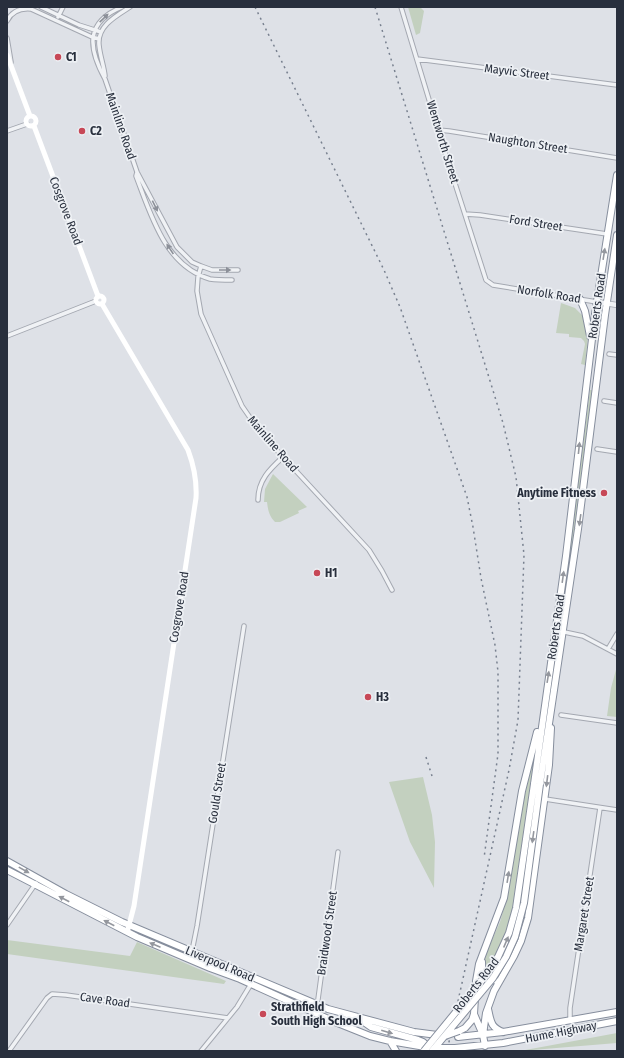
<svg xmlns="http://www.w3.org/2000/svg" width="624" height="1058" viewBox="0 0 624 1058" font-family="'Fira Sans Condensed',sans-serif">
	<rect width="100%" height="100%" fill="#dee1e7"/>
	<path fill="#c3d0bf" d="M408 7H420L424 11 420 33 416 35Z
		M561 303 575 308 582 315 584 314 588 336 585 365 581 364 585 344 584 341 581 338 569 337V334L556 333Z
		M590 390H592L568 578H566Z
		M273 474 307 507 298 511 299 513 280 522H275C269 516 268 510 267 502H264L265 489Z
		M617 666V717L607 716 611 688Z
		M534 758V759L511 917C505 936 497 954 486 970L484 958 500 922 508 894 522 805Z
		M423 777 432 815 435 842 434 888 410 842 389 782Z
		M7 940 130 956 137 942 226 981 224 984 7 954Z
		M617 1033V1043L520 1051Z"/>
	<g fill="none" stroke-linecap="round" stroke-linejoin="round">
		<g stroke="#a4a8b1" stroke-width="5.5">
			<path id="minor" d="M41 7 79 25 101 32
				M122 7C85 22 88 48 105 79L137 172 177 247 192 262 201 266 212 270H238
				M401 7 443 146 486 280 493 285 597 302
				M58 17 63 7
				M7 21C12 11 20 8 31 9L92 37 99 39
				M7 38 11 62
				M417 59 617 85
				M105 76C104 66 100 56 99 45 97 26 116 16 130 7
				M438 130 449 131 617 158
				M7 131 27 124
				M137 172 136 176C151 215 165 266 210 279 217 280 225 280 232 280
				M465 214 480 215 607 234
				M201 266 198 277 197 291 201 314 242 406 260 432 369 550 382 571 392 590
				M7 336 96 301
				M609 354 617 355
				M604 401 617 403
				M597 449 617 452
				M258 500C258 480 270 469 283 457
				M555 630 583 636 617 654
				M608 649 617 634
				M561 715 617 723
				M545 799 617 810
				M7 925 36 883
				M188 959 193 946 197 926 244 626
				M316 1014 338 852
				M570 1020V1008L600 808
				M9 1051 47 998 52 994 66 995 228 1018
				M201 1051 237 1007 251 984"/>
		</g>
		<g stroke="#a4a8b1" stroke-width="6">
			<path id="tertiary" d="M597 302 617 305"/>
		</g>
		<g stroke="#868e9d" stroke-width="8">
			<path id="trunk" d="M580 299 585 311 590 336
				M534 784 566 556 595 314 617 175
				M540 784 578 529 605 315 617 235
				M7 861 66 894 122 922 328 1009 414 1032 445 1036
				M7 870 137 937 210 968 240 979 335 1022 370 1036 390 1041 431 1048
				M482 962C482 971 483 982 495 980
				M488 1009C491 1021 490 1027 503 1032
				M474 1014 483 1035 485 1046
				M361 1020 371 1027 418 1040 423 1042 429 1047
				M459 1031 465 1028 472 1020 474 1014 476 981 479 964 504 898 522 791 537 732
				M483 1035 486 1013 494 991 514 956 521 941 528 918 549 765 551 728
				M458 1037 503 1032 617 1012
				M390 1041 396 1051
				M450 1051 455 1048 503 1043 617 1021"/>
		</g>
		<use href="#minor" stroke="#f0f2f5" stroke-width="3.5"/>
		<use href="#tertiary" stroke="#f0f2f5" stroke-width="4.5"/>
		<path stroke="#fff" stroke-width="5" d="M7 55 30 116
			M26 121a5 5 0 1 1 10 0a5 5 0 1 1-10 0Z
			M34 126 98 296
			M96 300a4 4 0 1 1 8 0a4 4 0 1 1-8 0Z
			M102 304 188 450C194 466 197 481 196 498L134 906 128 929"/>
		<use href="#trunk" stroke="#fff" stroke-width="6"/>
		<path stroke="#78808f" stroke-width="1.5" stroke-dasharray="2 4" stroke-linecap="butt" d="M255 7 384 270 400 307 467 497 473 527 481 578 495 645 498 672V754L484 858
			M375 7 503 423 516 477 524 555 518 720 509 770 447 1051
			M426 757 432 776"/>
		<g stroke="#868e9d" stroke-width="8" stroke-linecap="butt">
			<path id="trunk-bridge" d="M445 1036 459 1031
				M439 1048H455
				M424 1051 487 974 498 957 509 933 516 908 534 784
				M432 1051 493 978 506 957 515 937 524 903 540 784"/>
		</g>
		<use href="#trunk-bridge" stroke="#fff" stroke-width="6"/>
	</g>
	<defs><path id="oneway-solid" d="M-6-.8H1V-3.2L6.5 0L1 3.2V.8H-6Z"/></defs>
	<g fill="#8c9099">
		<use href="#oneway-solid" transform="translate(104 18) rotate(-44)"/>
		<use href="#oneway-solid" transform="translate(155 206) rotate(64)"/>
		<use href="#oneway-solid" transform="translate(170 249) rotate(-124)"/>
		<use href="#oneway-solid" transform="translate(225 270)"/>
	</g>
	<g fill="#94979e">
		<use href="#oneway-solid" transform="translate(604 254) rotate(-81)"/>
		<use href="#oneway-solid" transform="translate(579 448) rotate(-84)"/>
		<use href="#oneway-solid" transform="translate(580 520) rotate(98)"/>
		<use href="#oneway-solid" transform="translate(563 577) rotate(-82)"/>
		<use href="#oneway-solid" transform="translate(548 677) rotate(-81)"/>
		<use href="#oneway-solid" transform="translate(547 781) rotate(97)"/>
		<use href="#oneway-solid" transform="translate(533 837) rotate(98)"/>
		<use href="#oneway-solid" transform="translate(24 870) rotate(29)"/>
		<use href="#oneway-solid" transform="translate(508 877) rotate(-81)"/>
		<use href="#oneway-solid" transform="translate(64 899) rotate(-152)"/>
		<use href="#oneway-solid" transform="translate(109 923) rotate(-153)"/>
		<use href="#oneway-solid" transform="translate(506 942) rotate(-67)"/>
		<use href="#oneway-solid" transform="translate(155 945) rotate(-157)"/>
		<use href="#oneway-solid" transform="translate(387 1032) rotate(16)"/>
	</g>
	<g fill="#c74857" stroke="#edf0f4" stroke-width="1.5">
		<circle cx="58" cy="57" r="4"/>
		<circle cx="82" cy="131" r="4"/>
		<circle cx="604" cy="493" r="4"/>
		<circle cx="317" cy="573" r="4"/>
		<circle cx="368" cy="697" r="4"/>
		<circle cx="263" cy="1014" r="4"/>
	</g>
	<g text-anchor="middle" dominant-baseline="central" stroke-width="3.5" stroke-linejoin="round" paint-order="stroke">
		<g font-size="12" font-weight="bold" fill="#282f3d" stroke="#edf0f4" text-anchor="start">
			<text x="66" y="57">C1</text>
			<text x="90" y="131">C2</text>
			<text x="596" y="493" text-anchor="end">Anytime Fitness</text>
			<text x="325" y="573">H1</text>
			<text x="376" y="697">H3</text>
			<text x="271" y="1007">Strathfield<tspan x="271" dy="14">South High School</tspan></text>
		</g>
		<g font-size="12" fill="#282f3d" stroke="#edf0f4">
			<text transform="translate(517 72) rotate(7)">Mayvic Street</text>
			<text transform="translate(121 126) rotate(71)">Mainline Road</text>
			<text transform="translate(443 142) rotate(73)">Wentworth Street</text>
			<text transform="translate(528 143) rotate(9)">Naughton Street</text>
			<text transform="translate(66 211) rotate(69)">Cosgrove Road</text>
			<text transform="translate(536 223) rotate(9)">Ford Street</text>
			<text transform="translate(549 294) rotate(9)">Norfolk Road</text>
			<text transform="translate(597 306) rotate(-82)">Roberts Road</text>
			<text transform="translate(273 444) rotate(49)">Mainline Road</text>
			<text transform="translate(179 607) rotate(-81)">Cosgrove Road</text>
			<text transform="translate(556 627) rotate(-82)">Roberts Road</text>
			<text transform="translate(217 793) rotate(-81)">Gould Street</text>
			<text transform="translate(584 914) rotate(-81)">Margaret Street</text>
			<text transform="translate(327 933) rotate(-82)">Braidwood Street</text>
			<text transform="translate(220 964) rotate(23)">Liverpool Road</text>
			<text transform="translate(476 985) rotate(-52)">Roberts Road</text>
			<text transform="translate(105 1000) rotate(8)">Cave Road</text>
			<text transform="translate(561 1032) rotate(-11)">Hume Highway</text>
		</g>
	</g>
	<rect width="624" height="1058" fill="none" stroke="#282f3d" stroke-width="16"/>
</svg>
